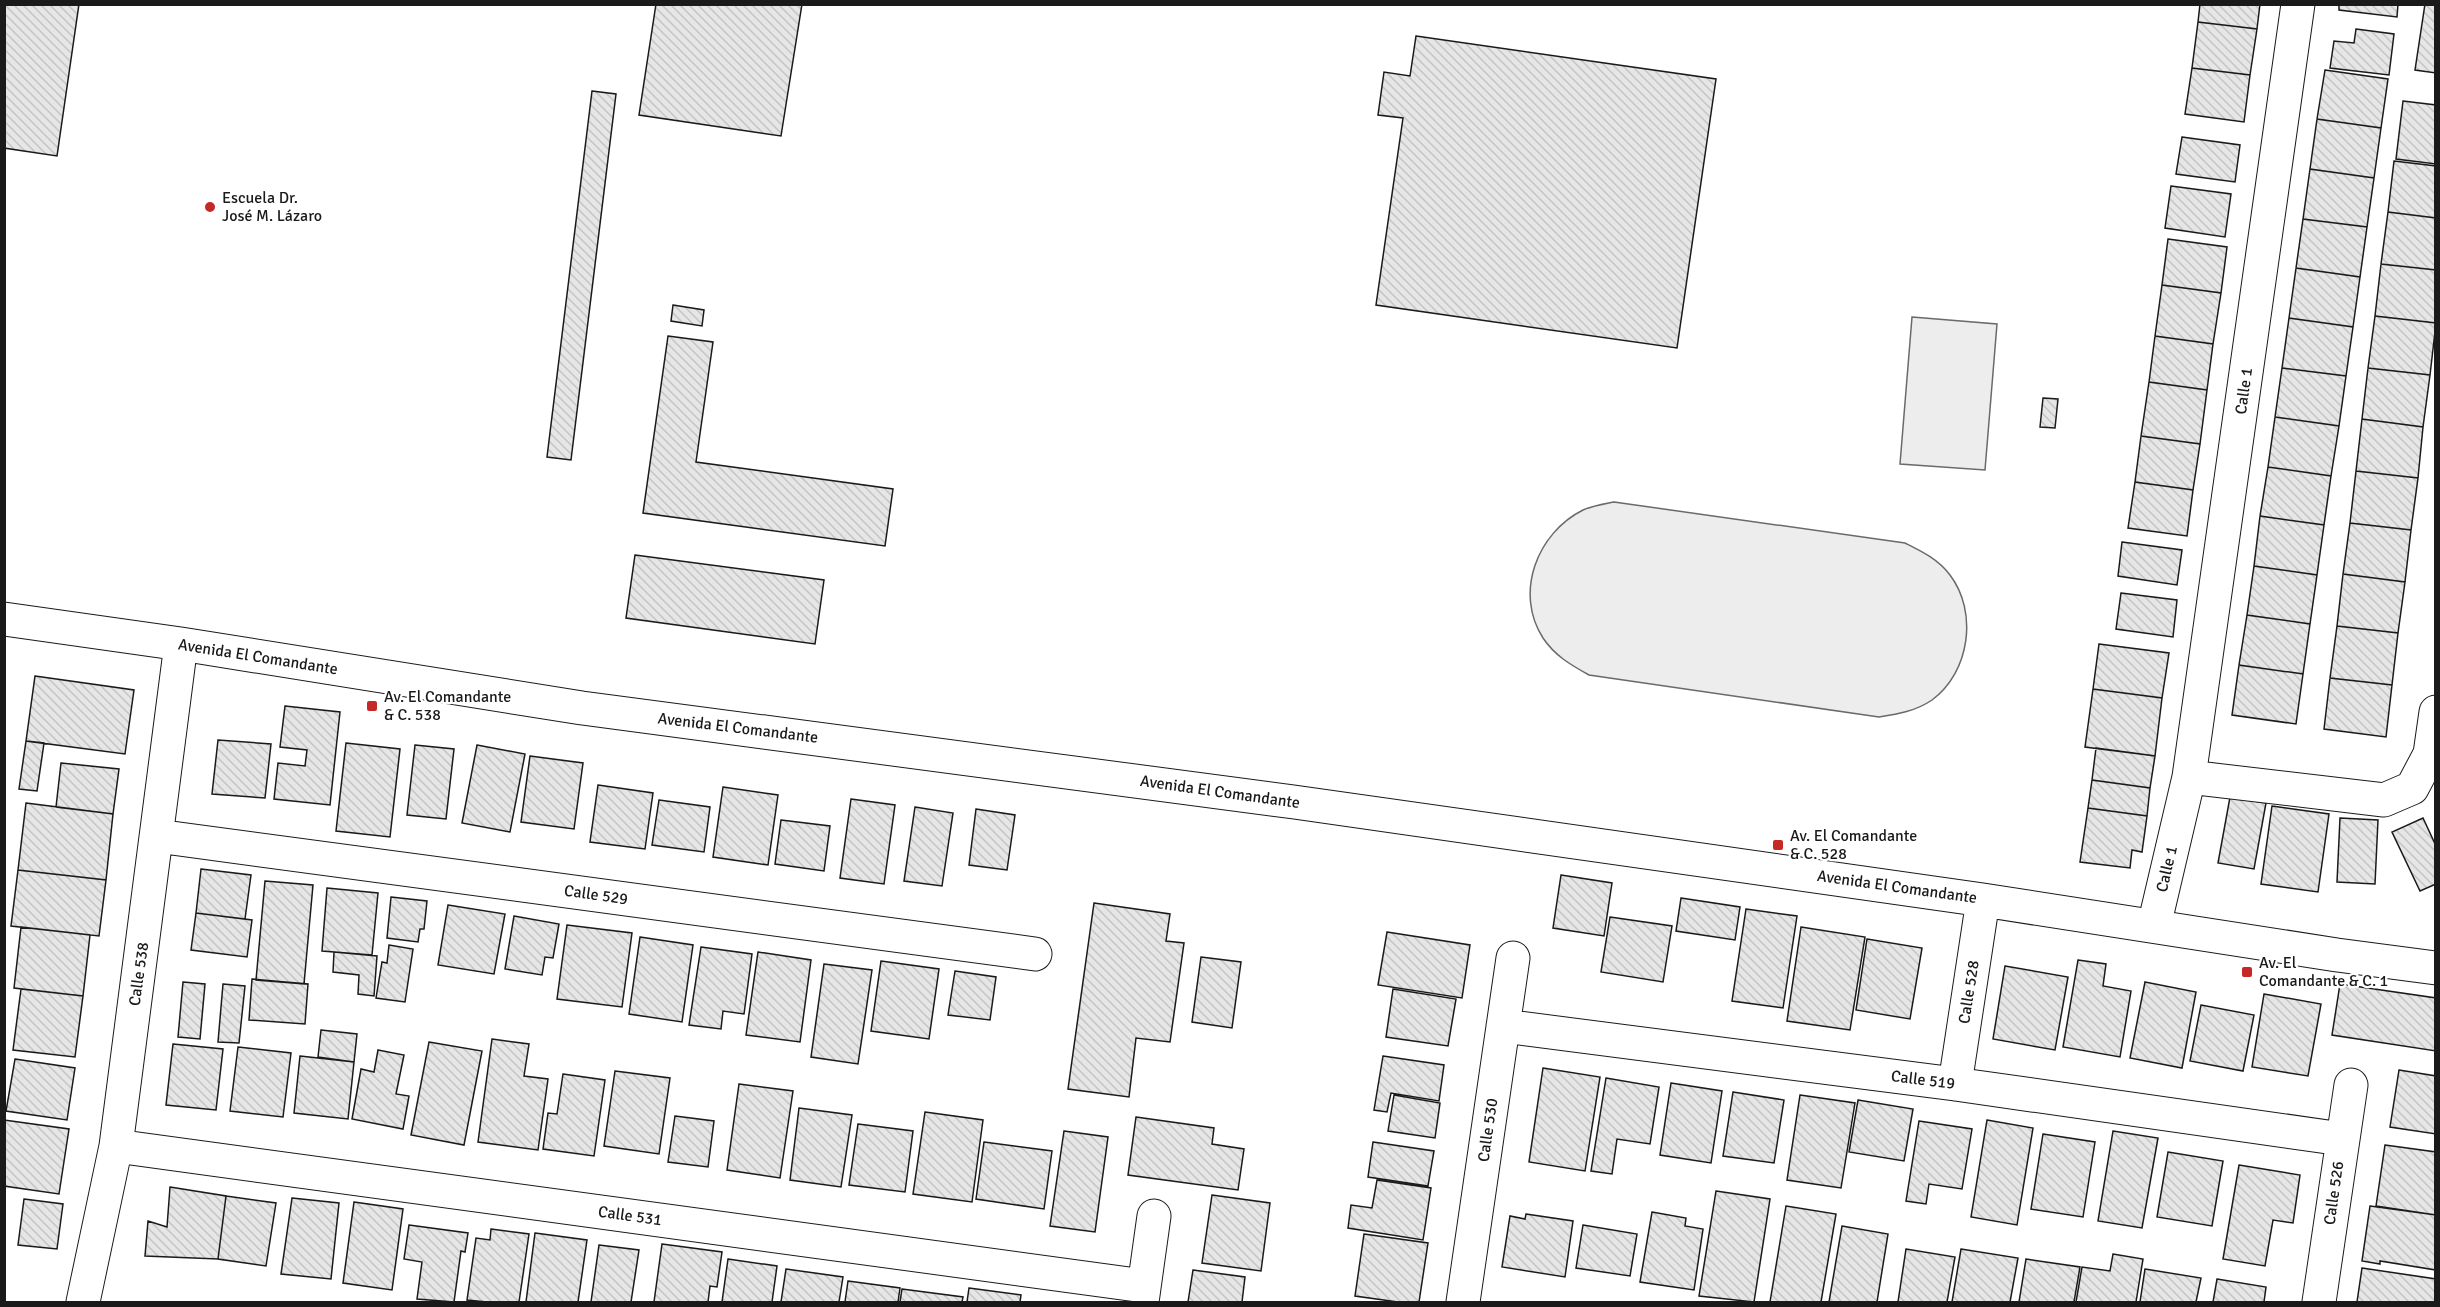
<svg xmlns="http://www.w3.org/2000/svg" width="2440" height="1307" viewBox="0 0 2440 1307" font-family="Signika,sans-serif">
	<defs>
		<pattern id="building-back-hatch" width="6" height="6" patternUnits="userSpaceOnUse" patternTransform="scale(1.5)"><rect width="6" height="6" fill="#e6e6e6"/><path d="M-1 5l2 2M0 0l6 6M5-1l2 2" fill="none" stroke="#c5c5c5"/></pattern>
	</defs>
	<rect width="100%" height="100%" fill="#fff"/>
	<path fill="#ededed" stroke="#6a6a6a" stroke-width="1.5" d="M1912 317 1997 324 1985 470 1900 464Z
		M1614 502 1905 543C1921 551 1938 559 1950 575 1978 612 1970 672 1932 700 1916 711 1898 714 1879 717L1589 675C1571 665 1555 656 1543 638 1514 593 1537 533 1583 510 1592 506 1604 504 1614 502Z"/>
	<path fill="url(#building-back-hatch)" stroke="#1a1a1a" stroke-width="1.5" d="M4 4H79L57 156 4 148Z
		M656 4H802L781 136 639 115Z
		M2200 4H2260L2257 29 2198 22Z
		M2339 4H2398L2397 17 2339 10Z
		M2425 4H2436V73L2415 70Z
		M2198 22 2257 29 2250 75 2192 68Z
		M2356 29 2394 34 2389 75 2330 68 2334 41 2354 43Z
		M1416 36 1716 79 1677 348 1376 305 1403 118 1378 115 1384 72 1410 76Z
		M2192 68 2250 75 2244 122 2185 114Z
		M2325 70 2388 79 2381 128 2317 119Z
		M592 91 616 94 571 460 547 457Z
		M2403 101 2436 105V164L2396 159Z
		M2317 119 2381 128 2374 178 2310 169Z
		M2182 137 2240 145 2235 182 2176 174Z
		M2394 161 2436 166V218L2388 212Z
		M2310 169 2374 178 2367 227 2303 219Z
		M2171 186 2231 194 2225 237 2165 228Z
		M2388 212 2436 218V270L2381 264Z
		M2303 219 2367 227 2360 277 2296 268Z
		M2168 239 2227 247 2221 293 2162 285Z
		M2381 264 2436 270V323L2375 316Z
		M2296 268 2360 277 2353 327 2289 318Z
		M2162 285 2221 293 2213 344 2155 336Z
		M673 305 704 310 702 326 671 321Z
		M2375 316 2436 323 2430 375 2368 368Z
		M2289 318 2353 327 2346 376 2282 368Z
		M668 336 713 342 696 462 893 489 885 546 643 513Z
		M2155 336 2213 344 2207 390 2149 382Z
		M2282 368 2346 376 2339 426 2275 417Z
		M2368 368 2430 375 2423 427 2362 419Z
		M2149 382 2207 390 2200 444 2141 436Z
		M2043 398 2058 399 2055 428 2040 427Z
		M2275 417 2339 426 2331 476 2268 467Z
		M2362 419 2423 427 2418 478 2356 471Z
		M2141 436 2200 444 2193 490 2135 482Z
		M2268 467 2331 476 2324 525 2260 516Z
		M2356 471 2418 478 2411 530 2350 523Z
		M2135 482 2193 490 2187 536 2128 528Z
		M2260 516 2324 525 2317 575 2254 566Z
		M2350 523 2411 530 2405 582 2343 574Z
		M2122 542 2182 550 2177 585 2118 576Z
		M635 555 824 580 815 644 626 618Z
		M2254 566 2317 575 2310 624 2247 615Z
		M2343 574 2405 582 2398 633 2337 626Z
		M2121 593 2177 600 2173 637 2116 629Z
		M2247 615 2310 624 2303 674 2239 665Z
		M2337 626 2398 633 2392 685 2330 678Z
		M2099 644 2169 653 2162 698 2093 689Z
		M2239 665 2303 674 2296 724 2232 715Z
		M35 676 134 690 125 754 26 741Z
		M2330 678 2392 685 2386 737 2324 729Z
		M2093 689 2162 698 2155 756 2085 747Z
		M285 706 340 712 330 805 274 799 278 763 305 766 307 750 280 747Z
		M218 740 271 744 265 798 212 794Z
		M26 741 44 743 37 791 19 789Z
		M346 743 400 749 390 837 336 831Z
		M415 745 454 749 446 819 407 815Z
		M477 745 525 754 510 832 462 823Z
		M2096 748 2155 756 2150 788 2092 780Z
		M530 756 583 763 574 829 521 822Z
		M61 763 119 769 113 814 56 807Z
		M2092 780 2150 788 2147 816 2088 808Z
		M598 785 653 793 645 849 590 842Z
		M723 787 778 795 768 865 713 857Z
		M2230 797 2266 803 2254 869 2218 863Z
		M851 799 895 805 884 884 840 878Z
		M659 800 710 807 704 852 652 845Z
		M26 803 113 814 106 880 18 870Z
		M2272 806 2329 814 2318 892 2261 884Z
		M915 807 953 813 942 886 904 881Z
		M2088 808 2147 816 2142 852 2132 850 2130 868 2080 862Z
		M976 809 1015 815 1007 870 969 865Z
		M2340 818 2378 820 2375 884 2337 882Z
		M2423 818 2436 846V884L2420 891 2392 832Z
		M781 820 830 826 824 871 775 864Z
		M201 869 251 875 245 919 196 913Z
		M18 870 106 880 99 936 11 926Z
		M1561 875 1612 883 1604 936 1553 928Z
		M265 881 313 885 304 984 256 980Z
		M327 888 378 893 372 955 322 951Z
		M391 897 427 901 424 929H420L418 942 387 938Z
		M1681 898 1740 907 1735 940 1676 931Z
		M1094 903 1170 914 1166 941 1184 943 1170 1042 1136 1038 1129 1097 1068 1089Z
		M448 905 505 914 494 974 438 965Z
		M1746 909 1797 916 1783 1008 1732 1001Z
		M196 913 252 920 247 957 191 950Z
		M514 916 559 924 553 958 545 957 542 975 505 969Z
		M1610 917 1672 926 1663 982 1601 972Z
		M567 925 632 933 622 1007 557 999Z
		M21 927 90 935 83 996 14 988Z
		M1801 927 1865 937 1850 1030 1787 1021Z
		M1387 932 1470 945 1462 998 1378 985Z
		M640 937 693 945 682 1022 629 1014Z
		M1867 939 1922 948 1910 1019 1856 1010Z
		M389 945 413 949 405 1002 376 998 382 962 387 963Z
		M701 947 752 954 744 1014 723 1011 721 1029 689 1025Z
		M334 952 377 956 374 996 358 994 359 975 333 972Z
		M758 952 811 960 800 1042 746 1035Z
		M1201 957 1241 962 1232 1028 1192 1022Z
		M2078 960 2106 964 2103 986 2131 991 2120 1057 2063 1047Z
		M881 961 939 969 929 1039 871 1031Z
		M824 964 872 970 858 1064 811 1057Z
		M2005 966 2068 977 2055 1050 1993 1039Z
		M955 971 996 977 990 1020 948 1015Z
		M252 979 308 984 305 1024 249 1020Z
		M183 982 205 984 200 1039 178 1037Z
		M2145 982 2196 992 2182 1068 2130 1058Z
		M223 984 245 986 239 1043 218 1042Z
		M2340 984 2436 998V1051L2332 1035Z
		M21 989 83 996 75 1057 13 1050Z
		M1393 989 1456 999 1448 1046 1386 1037Z
		M2264 994 2321 1004 2308 1076 2252 1067Z
		M2201 1005 2254 1015 2243 1071 2190 1061Z
		M321 1030 357 1034 354 1062 318 1057Z
		M492 1039 529 1044 524 1076 548 1079 538 1150 478 1142Z
		M429 1042 482 1051 464 1145 411 1135Z
		M173 1044 223 1049 216 1110 166 1105Z
		M238 1047 291 1053 283 1117 230 1111Z
		M378 1050 404 1055 396 1094 409 1096 403 1129 352 1119 361 1069 374 1072Z
		M300 1056 354 1062 348 1119 294 1113Z
		M1383 1056 1444 1065 1439 1101 1391 1093 1387 1112 1374 1110Z
		M15 1059 75 1068 67 1120 6 1111Z
		M1543 1068 1600 1077 1585 1171 1529 1162Z
		M2399 1070 2436 1076V1134L2390 1127Z
		M615 1071 670 1078 659 1154 604 1146Z
		M563 1074 605 1080 594 1156 543 1149 548 1113 557 1114Z
		M1606 1078 1659 1087 1650 1144 1617 1139 1612 1174 1591 1171Z
		M1671 1083 1722 1091 1711 1163 1660 1155Z
		M739 1084 793 1091 780 1178 727 1170Z
		M1733 1092 1784 1100 1774 1163 1723 1156Z
		M1394 1095 1440 1103 1435 1138 1388 1131Z
		M1800 1095 1855 1103 1841 1188 1787 1180Z
		M1858 1100 1913 1109 1904 1161 1849 1152Z
		M799 1108 852 1115 841 1187 790 1180Z
		M925 1112 983 1120 972 1202 913 1194Z
		M675 1116 714 1121 708 1167 668 1162Z
		M1136 1117 1214 1128 1212 1144 1244 1149 1238 1190 1128 1175Z
		M4 1120 69 1129 59 1194 4 1186Z
		M1987 1120 2033 1128 2017 1225 1971 1217Z
		M1919 1121 1972 1129 1962 1189 1929 1184 1926 1204 1906 1201Z
		M858 1124 913 1131 905 1192 849 1185Z
		M1064 1131 1108 1137 1095 1232 1050 1226Z
		M2113 1131 2158 1138 2142 1228 2098 1221Z
		M2043 1134 2095 1142 2083 1217 2031 1209Z
		M984 1142 1052 1151 1044 1209 976 1199Z
		M1373 1142 1434 1151 1428 1186 1368 1177Z
		M2385 1145 2436 1152V1215L2376 1206Z
		M2168 1152 2223 1161 2212 1226 2157 1217Z
		M2239 1165 2300 1175 2293 1223 2273 1220 2265 1266 2223 1259Z
		M1377 1180 1431 1188 1423 1240 1348 1228 1351 1205 1372 1208Z
		M170 1187 226 1196 218 1259 145 1256 148 1221 167 1227Z
		M1716 1191 1770 1199 1754 1302 1699 1296Z
		M1212 1195 1270 1203 1261 1271 1202 1263Z
		M226 1196 276 1203 266 1266 218 1259Z
		M292 1198 339 1203 331 1279 281 1274Z
		M24 1199 63 1204 57 1249 18 1245Z
		M354 1202 403 1209 392 1290 343 1283Z
		M1786 1206 1836 1214 1821 1302H1770Z
		M2370 1206 2436 1215V1270L2380 1261V1264L2362 1261Z
		M1652 1212 1686 1218 1685 1226 1703 1229 1694 1290 1640 1282Z
		M1526 1214 1573 1221 1565 1277 1502 1267 1510 1216 1525 1219Z
		M409 1225 468 1233 465 1252 461 1251 454 1302 417 1299 422 1262 404 1259Z
		M1583 1225 1637 1234 1630 1276 1576 1268Z
		M1842 1226 1888 1234 1877 1302H1829Z
		M491 1229 529 1234 519 1302H487L467 1300 476 1238 490 1240Z
		M535 1233 587 1240 578 1302H526Z
		M1364 1234 1428 1243 1419 1302H1398L1355 1296Z
		M662 1244 722 1252 717 1287 710 1286 708 1302H654Z
		M599 1245 639 1250 631 1302H591Z
		M1906 1249 1955 1257 1947 1302H1898Z
		M1961 1249 2018 1258 2010 1302H1952Z
		M2113 1254 2143 1259 2136 1302H2076L2082 1267 2110 1271Z
		M728 1259 777 1266 772 1302H722Z
		M2026 1259 2080 1267 2074 1302H2019Z
		M2362 1268 2436 1279V1302H2357Z
		M786 1269 843 1277 839 1302H781Z
		M2145 1269 2201 1278 2196 1302H2140Z
		M1193 1270 1245 1277 1242 1302H1188Z
		M2217 1279 2266 1287 2264 1302H2213Z
		M848 1281 900 1288 898 1302H845Z
		M969 1288 1021 1295 1020 1302H967Z
		M902 1289 963 1297 962 1302H900Z"/>
	<g fill="none" stroke-linecap="round" stroke-linejoin="round">
		<g stroke="#1a1a1a" stroke-width="35">
			<path id="minor" d="M2298 4 2189 777 2384 800 2412 788 2430 754 2436 712
				M4 619 181 644 582 708 1294 802 1983 900 2337 955 2436 968
				M157 836 1035 954
				M2154 926 2189 777
				M1503 1026 1955 1084 2342 1139
				M1955 1084 1983 900
				M116 1146 1144 1286
				M83 1302 116 1146 181 644
				M1142 1302 1154 1216
				M1463 1302 1513 958
				M2319 1302 2351 1085"/>
		</g>
		<use href="#minor" stroke="#fff" stroke-width="33"/>
	</g>
	<g fill="#c62828" stroke="#fff" stroke-width="2">
		<circle cx="210" cy="207" r="6"/>
		<rect x="366" y="700" width="12" height="12" rx="3"/>
		<rect x="1772" y="839" width="12" height="12" rx="3"/>
		<rect x="2241" y="966" width="12" height="12" rx="3"/>
	</g>
	<g text-anchor="middle" dominant-baseline="central" stroke-width="4.5" stroke-linejoin="round" paint-order="stroke">
		<g font-size="16" fill="#1a1a1a" stroke="#fff" text-anchor="start">
			<text x="222" y="198">Escuela Dr.<tspan x="222" dy="18">José M. Lázaro</tspan></text>
			<text x="384" y="697">Av. El Comandante<tspan x="384" dy="18">&amp; C. 538</tspan></text>
			<text x="1790" y="836">Av. El Comandante<tspan x="1790" dy="18">&amp; C. 528</tspan></text>
			<text x="2259" y="963">Av. El<tspan x="2259" dy="18">Comandante &amp; C. 1</tspan></text>
		</g>
		<g font-size="16" fill="#1a1a1a" stroke="#fff">
			<text transform="translate(2244 391) rotate(-82)">Calle 1</text>
			<text transform="translate(258 657) rotate(9)">Avenida El Comandante</text>
			<text transform="translate(738 728) rotate(7)">Avenida El Comandante</text>
			<text transform="translate(1220 792) rotate(8)">Avenida El Comandante</text>
			<text transform="translate(2167 869) rotate(-77)">Calle 1</text>
			<text transform="translate(1897 887) rotate(8)">Avenida El Comandante</text>
			<text transform="translate(596 895) rotate(8)">Calle 529</text>
			<text transform="translate(139 974) rotate(-82)">Calle 538</text>
			<text transform="translate(1969 992) rotate(-81)">Calle 528</text>
			<text transform="translate(1923 1080) rotate(7)">Calle 519</text>
			<text transform="translate(1488 1130) rotate(-82)">Calle 530</text>
			<text transform="translate(2334 1193) rotate(-82)">Calle 526</text>
			<text transform="translate(630 1216) rotate(8)">Calle 531</text>
		</g>
	</g>
	<rect width="2440" height="1307" fill="none" stroke="#1a1a1a" stroke-width="12"/>
</svg>
